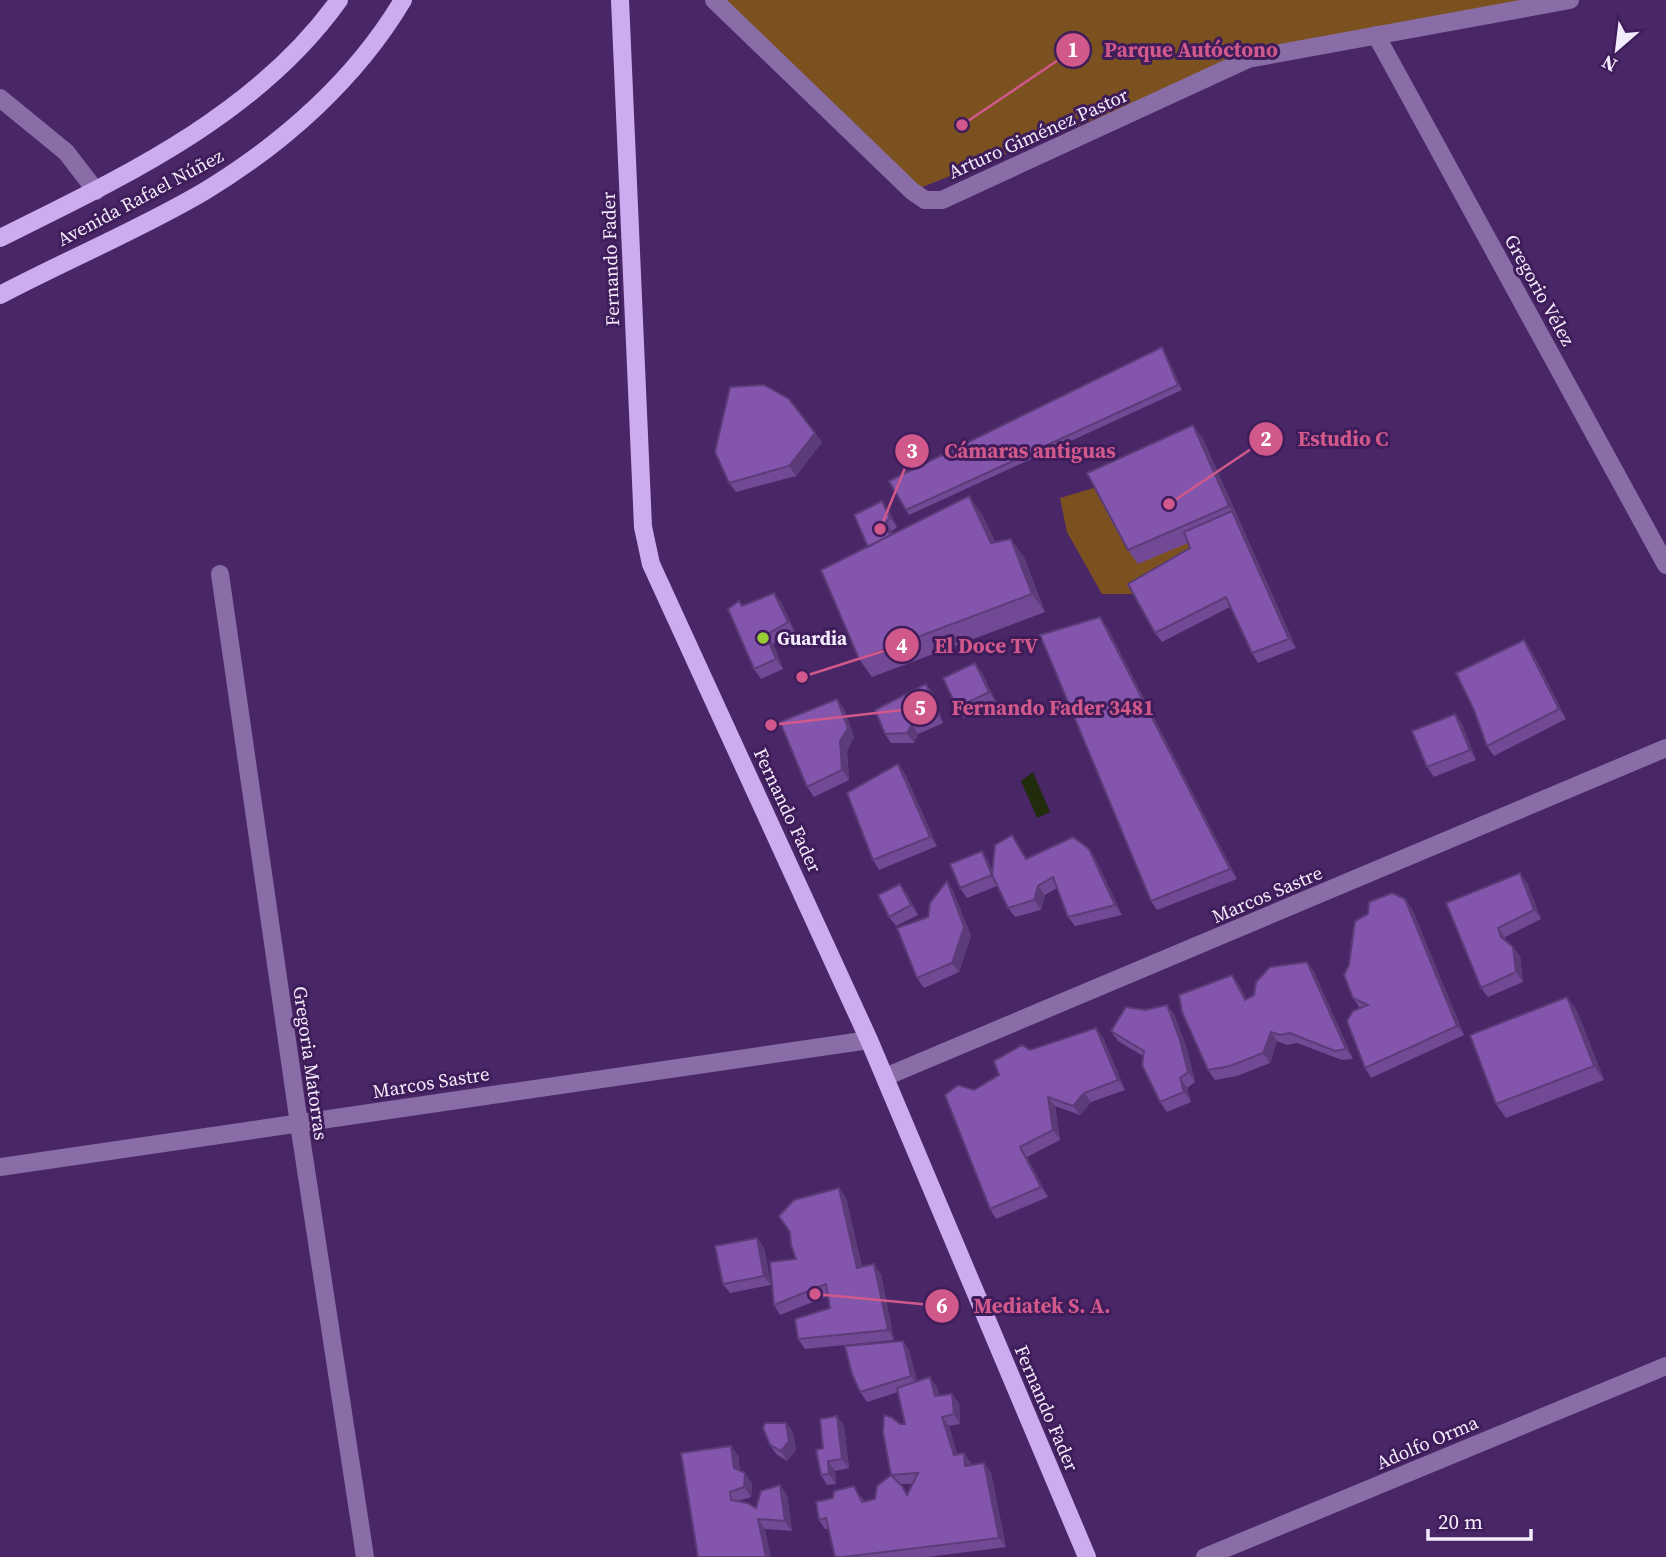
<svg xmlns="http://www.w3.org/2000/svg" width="1666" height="1557" viewBox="0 0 1666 1557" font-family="'Source Serif 4',serif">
	<rect width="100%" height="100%" fill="#492766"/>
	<path fill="#7c5120" d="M714 0H1570L1248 59 912 191Z
		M1097 487 1191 541 1197 558 1135 594H1102L1067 532 1060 498Z"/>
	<path fill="#202c0b" d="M1033 772 1050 812 1037 818 1021 781Z"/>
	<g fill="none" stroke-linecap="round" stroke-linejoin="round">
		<path stroke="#896da6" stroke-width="18" d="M714 0 912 191 925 200H942L1248 59 1570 0
			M1376 35 1666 565
			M0 98 66 152 96 191
			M220 574 299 1124 365 1557
			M885 1077 1666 748
			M0 1167 869 1040
			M1205 1557 1666 1366"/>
		<path stroke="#ccabef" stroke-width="18" d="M620 0 643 527 651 564 869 1040 1087 1557
			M0 238C123 177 257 115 339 0
			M0 295C68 259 139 230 205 191 284 143 356 79 403 0"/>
	</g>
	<path fill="#714994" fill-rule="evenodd" d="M1165 352 1182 390 909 515 906 510Z
		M815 433 822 442 796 476 736 492 729 483Z
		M1203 439 1296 648 1258 663 1252 653 1230 607 1162 642 1155 633 1190 548 1188 543 1138 564 1128 550Z
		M889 511 897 527 892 531 893 534 982 514 995 542 1024 557 1045 612 872 677 859 659 868 547Z
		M774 593 781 602 795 632 773 644 783 669 761 679 754 669 742 606Z
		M1107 627 1237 879 1157 910 1151 901Z
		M1531 650 1566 719 1494 756 1487 746Z
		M982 673 996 702 964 718 957 708Z
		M926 684 933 693 943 723 918 734 914 743H891L885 734Z
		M844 709 854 737 847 751 849 780 814 797 807 787Z
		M1455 714 1462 724 1476 760 1434 777 1427 767Z
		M898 764 905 774 937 846 879 870 873 860Z
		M1012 835 1027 859 1089 849 1095 858 1122 915 1075 926 1068 917 1057 888 1045 895 1041 910 1015 917 1008 908 997 886 967 898 960 888 988 861 992 870Z
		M947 881 953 891 971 936 959 972 924 988 917 978 928 917Z
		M1527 883 1541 919 1505 937 1506 941 1513 947 1520 956 1523 982 1488 997 1481 988 1446 903Z
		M907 894 918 915 896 926 889 917Z
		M1412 909 1464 1035 1371 1078 1365 1068 1360 1008 1353 998Z
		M1307 962 1314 972 1353 1059 1342 1060 1297 1043 1287 1045 1277 1041 1270 1063 1237 1076 1215 1080 1208 1070 1239 985 1246 999Z
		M1567 997 1577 1011 1604 1080 1506 1118 1496 1104Z
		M1174 1014 1187 1049 1195 1082 1187 1088 1191 1102 1167 1112 1160 1102 1143 1056 1118 1041 1111 1031Z
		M1103 1038 1125 1090 1091 1102 1080 1115 1055 1106 1060 1140 1027 1157 1048 1197 996 1219 990 1209 999 1075 1030 1050Z
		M839 1188 846 1198 862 1267 881 1274 894 1340 805 1349 798 1339 830 1308 828 1296 780 1315 774 1305 796 1259Z
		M757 1238 764 1248 771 1285 730 1293 723 1284Z
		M909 1350 917 1381 937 1387 939 1395 959 1403 960 1424 949 1426 957 1454 964 1453 971 1463V1465L984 1463 991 1473 1006 1547 928 1557H835L828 1529H825L819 1520 861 1496 864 1502 875 1499 891 1475 900 1424H905L898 1392 867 1402 860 1392ZM913 1483 907 1494 900 1484H912Z
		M837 1416 844 1426 849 1468 835 1471 836 1484 827 1485 821 1475 823 1448Z
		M786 1423 793 1432 796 1450 787 1461 776 1454 770 1445Z
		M738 1455 740 1471 752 1483 751 1497 738 1501 756 1508 787 1495 792 1531 765 1529 698 1557Z"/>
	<path fill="#5c3c78" d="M1162 347 1165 352 1182 390 1178 385Z
		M1193 425 1203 439 1239 521 1229 506Z
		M815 433 822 442 796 476 789 466Z
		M969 496 982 514 1004 561 991 543Z
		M882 501 889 511 897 527 890 518Z
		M1232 511 1239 521 1296 648 1289 639Z
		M886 522 892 531 901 555 894 545Z
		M1011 539 1024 557 1045 612 1032 594Z
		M774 593 781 602 795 632 788 622Z
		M1100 617 1107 627 1237 879 1230 869Z
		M766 635 773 644 783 669 776 659Z
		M1524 640 1531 650 1566 719 1559 709Z
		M975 663 982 673 996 702 989 692Z
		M926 684 933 693 943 723 937 714Z
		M837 699 844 709 854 737 847 751 849 780 842 770Z
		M1455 714 1462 724 1476 760 1470 750Z
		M912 724 918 734 914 743 907 733Z
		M898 764 905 774 937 846 930 837Z
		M1089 849 1095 858 1122 915 1115 905Z
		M982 851 988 861 998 885 992 875Z
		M1520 873 1527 883 1541 919 1534 910Z
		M947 881 953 891 971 936 959 972 952 963Z
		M900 884 907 894 918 915 911 905Z
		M1038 886 1045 895 1041 910 1034 900Z
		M1405 899 1412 909 1464 1035 1457 1026Z
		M1498 928 1505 937 1508 947 1501 937Z
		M1513 947 1520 956 1523 982 1516 972Z
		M1307 962 1314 972 1353 1059 1346 1049Z
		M1232 975 1239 985 1252 1009 1245 1000Z
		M1567 997 1577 1011 1604 1080 1594 1066Z
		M1167 1005 1174 1014 1187 1049 1195 1082 1188 1072Z
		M1096 1028 1103 1038 1125 1090 1118 1080Z
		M1271 1032 1277 1041 1270 1063 1263 1053Z
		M1180 1078 1187 1088 1191 1102 1184 1092Z
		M1084 1093 1091 1102 1080 1115 1073 1106Z
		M1048 1097 1055 1106 1060 1140 1053 1130Z
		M1020 1147 1027 1157 1048 1197 1041 1187Z
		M839 1188 846 1198 864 1278 857 1268Z
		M757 1238 764 1248 771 1285 764 1276Z
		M874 1264 881 1274 894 1340 888 1330Z
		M903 1341 909 1350 918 1386 911 1376Z
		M930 1377 937 1387 942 1406 935 1396Z
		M952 1394 959 1403 960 1424 954 1414Z
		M837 1416 844 1426 849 1468 842 1459Z
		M942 1417 949 1426 960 1465 954 1455Z
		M786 1423 793 1432 796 1450 787 1461 781 1451Z
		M731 1446 738 1455 740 1478 734 1468Z
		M964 1453 971 1463 972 1476 965 1466Z
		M828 1461 835 1471 836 1484 829 1474Z
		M984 1463 991 1473 1006 1547 999 1538Z
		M745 1473 752 1483 751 1497 744 1487Z
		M780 1485 787 1495 792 1531 785 1521Z
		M758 1519 765 1529 771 1557H766Z"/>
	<path fill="#8355ac" stroke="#5c3c78" stroke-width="2" d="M1162 347 1178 385 906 510 889 481Z
		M764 385 789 399 815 433 789 466 729 483 715 452 730 387Z
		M1193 425 1229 506 1128 550 1087 473Z
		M969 496 991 543 1011 539 1032 594 859 659 821 570Z
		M882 501 890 518 886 522 890 535 868 547 854 515Z
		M1232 511 1289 639 1252 653 1226 597 1155 633 1128 584 1190 548 1184 532Z
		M774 593 788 622 766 635 776 659 754 669 728 609 739 601 742 606Z
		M1100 617 1230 869 1151 901 1040 635Z
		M1524 640 1559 709 1487 746 1474 710 1456 673Z
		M975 663 989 692 957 708 943 678Z
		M926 684 937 714 912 724 907 733 885 734 875 710Z
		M837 699 848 728 840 741 842 770 807 787 780 722Z
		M1455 714 1470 750 1427 767 1412 731Z
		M898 764 930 837 873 860 847 793Z
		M1012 835 1026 859 1073 837 1089 849 1115 905 1068 917 1053 877 1038 886 1034 900 1008 908 992 875 995 845Z
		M982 851 992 875 960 888 950 864Z
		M1520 873 1534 910 1498 928 1501 937 1513 947 1516 972 1481 988 1446 903Z
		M947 881 964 927 952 963 917 978 897 928 928 917 930 903Z
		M900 884 911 905 889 917 878 895Z
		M1392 893 1405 899 1457 1026 1365 1068 1347 1021 1353 1011 1368 1005 1353 998 1344 975 1349 965 1355 921 1368 914 1369 902Z
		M1307 962 1346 1049 1335 1051 1290 1033 1280 1035 1271 1032 1263 1053 1230 1066 1208 1070 1182 1012 1179 995 1232 975 1245 1000 1254 995 1256 982 1270 967Z
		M1567 997 1594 1066 1496 1104 1470 1035Z
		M1167 1005 1180 1040 1188 1072 1180 1078 1184 1092 1160 1102 1142 1065 1144 1051 1111 1031 1126 1007 1145 1010Z
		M1096 1028 1118 1080 1084 1093 1073 1106 1048 1097 1053 1130 1020 1147 1041 1187 990 1209 945 1095 958 1085 974 1090 999 1075 994 1061 1022 1045 1030 1050Z
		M839 1188 857 1268 874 1264 888 1330 798 1339 795 1319 830 1308 826 1284 774 1305 770 1262 796 1259 791 1245 790 1232 779 1216 794 1200Z
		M757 1238 764 1276 723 1284 715 1246Z
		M903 1341 911 1376 860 1392 852 1374 845 1346Z
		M930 1377 935 1396 952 1394 954 1414 942 1417 954 1455 964 1453 965 1466 984 1463 999 1538 843 1557H835L826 1518 819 1520 816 1502 833 1498 834 1491 854 1486 862 1502 875 1499 877 1486 891 1475 902 1486 907 1495 918 1473 891 1475 883 1432 884 1415 891 1417 900 1424H905L897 1388Z
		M837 1416 842 1459 828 1461 829 1474 821 1475 816 1450 823 1448 820 1419Z
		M765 1423H786L789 1441 781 1451 770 1445 763 1428Z
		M731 1446 734 1468 745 1473 744 1487 730 1492 731 1500 747 1503 756 1508 761 1491 780 1485 785 1521 758 1519 766 1557H698L681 1453Z"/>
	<circle fill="#99cb36" stroke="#3f1c5a" stroke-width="2.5" cx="763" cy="638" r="7"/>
	<g text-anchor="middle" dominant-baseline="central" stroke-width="6" stroke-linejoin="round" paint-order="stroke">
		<g font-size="19" fill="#f3ecfc" stroke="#3f1c5a">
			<text transform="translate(1038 133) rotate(-24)">Arturo Giménez Pastor</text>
			<text transform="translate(140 197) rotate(-28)">Avenida Rafael Núñez</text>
			<text transform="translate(610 259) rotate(-92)">Fernando Fader</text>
			<text transform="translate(1540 290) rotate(61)">Gregorio Vélez</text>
			<text transform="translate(788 810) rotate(65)">Fernando Fader</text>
			<text transform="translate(1267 894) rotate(-23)">Marcos Sastre</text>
			<text transform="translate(311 1063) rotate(82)">Gregoria Matorras</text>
			<text transform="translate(431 1082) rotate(-9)">Marcos Sastre</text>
			<text transform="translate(1047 1408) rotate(67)">Fernando Fader</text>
			<text transform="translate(1427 1442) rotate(-23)">Adolfo Orma</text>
		</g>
		<g font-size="19" font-weight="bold" fill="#f3ecfc" stroke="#3f1c5a" text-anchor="start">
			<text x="777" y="638">Guardia</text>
		</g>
	</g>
	<path fill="none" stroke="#d1588b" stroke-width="2.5" d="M962 125L1073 50M1169 504L1266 439M880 529L912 451M802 677L902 645M771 725L920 708M815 1294L942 1306"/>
	<g fill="#d1588b" stroke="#3f1c5a" stroke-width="2.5">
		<circle cx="962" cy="125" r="7"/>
		<circle cx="1169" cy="504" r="7"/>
		<circle cx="880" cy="529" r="7"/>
		<circle cx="802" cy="677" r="7"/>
		<circle cx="771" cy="725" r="7"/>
		<circle cx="815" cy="1294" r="7"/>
		<circle cx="1073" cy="50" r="18"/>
		<circle cx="1266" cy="439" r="18"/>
		<circle cx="912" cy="451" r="18"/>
		<circle cx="902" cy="645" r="18"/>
		<circle cx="920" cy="708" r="18"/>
		<circle cx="942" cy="1306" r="18"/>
	</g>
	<g font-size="21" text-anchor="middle" font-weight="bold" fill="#fff">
		<text x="1073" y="57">1</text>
		<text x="1266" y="446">2</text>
		<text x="912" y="458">3</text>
		<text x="902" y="653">4</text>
		<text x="920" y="715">5</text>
		<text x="942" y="1313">6</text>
	</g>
	<g font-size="21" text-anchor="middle" font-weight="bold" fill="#d1588b" stroke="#3f1c5a" stroke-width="6" stroke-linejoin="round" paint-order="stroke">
		<text x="1191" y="57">Parque Autóctono</text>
		<text x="1343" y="446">Estudio C</text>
		<text x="1030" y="458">Cámaras antiguas</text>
		<text x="986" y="653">El Doce TV</text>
		<text x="1053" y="715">Fernando Fader 3481</text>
		<text x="1042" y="1313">Mediatek S. A.</text>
	</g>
	<g transform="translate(1617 49) rotate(208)" stroke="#3f1c5a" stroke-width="5" paint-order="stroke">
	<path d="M0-5L12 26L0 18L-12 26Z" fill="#f3ecfc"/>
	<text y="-10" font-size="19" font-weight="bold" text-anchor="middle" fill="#f3ecfc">N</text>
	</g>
	<path d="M1428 1529v10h103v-10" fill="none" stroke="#f3ecfc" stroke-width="3.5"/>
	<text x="1438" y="1529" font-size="21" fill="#f3ecfc" stroke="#3f1c5a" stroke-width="5" paint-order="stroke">20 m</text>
</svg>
